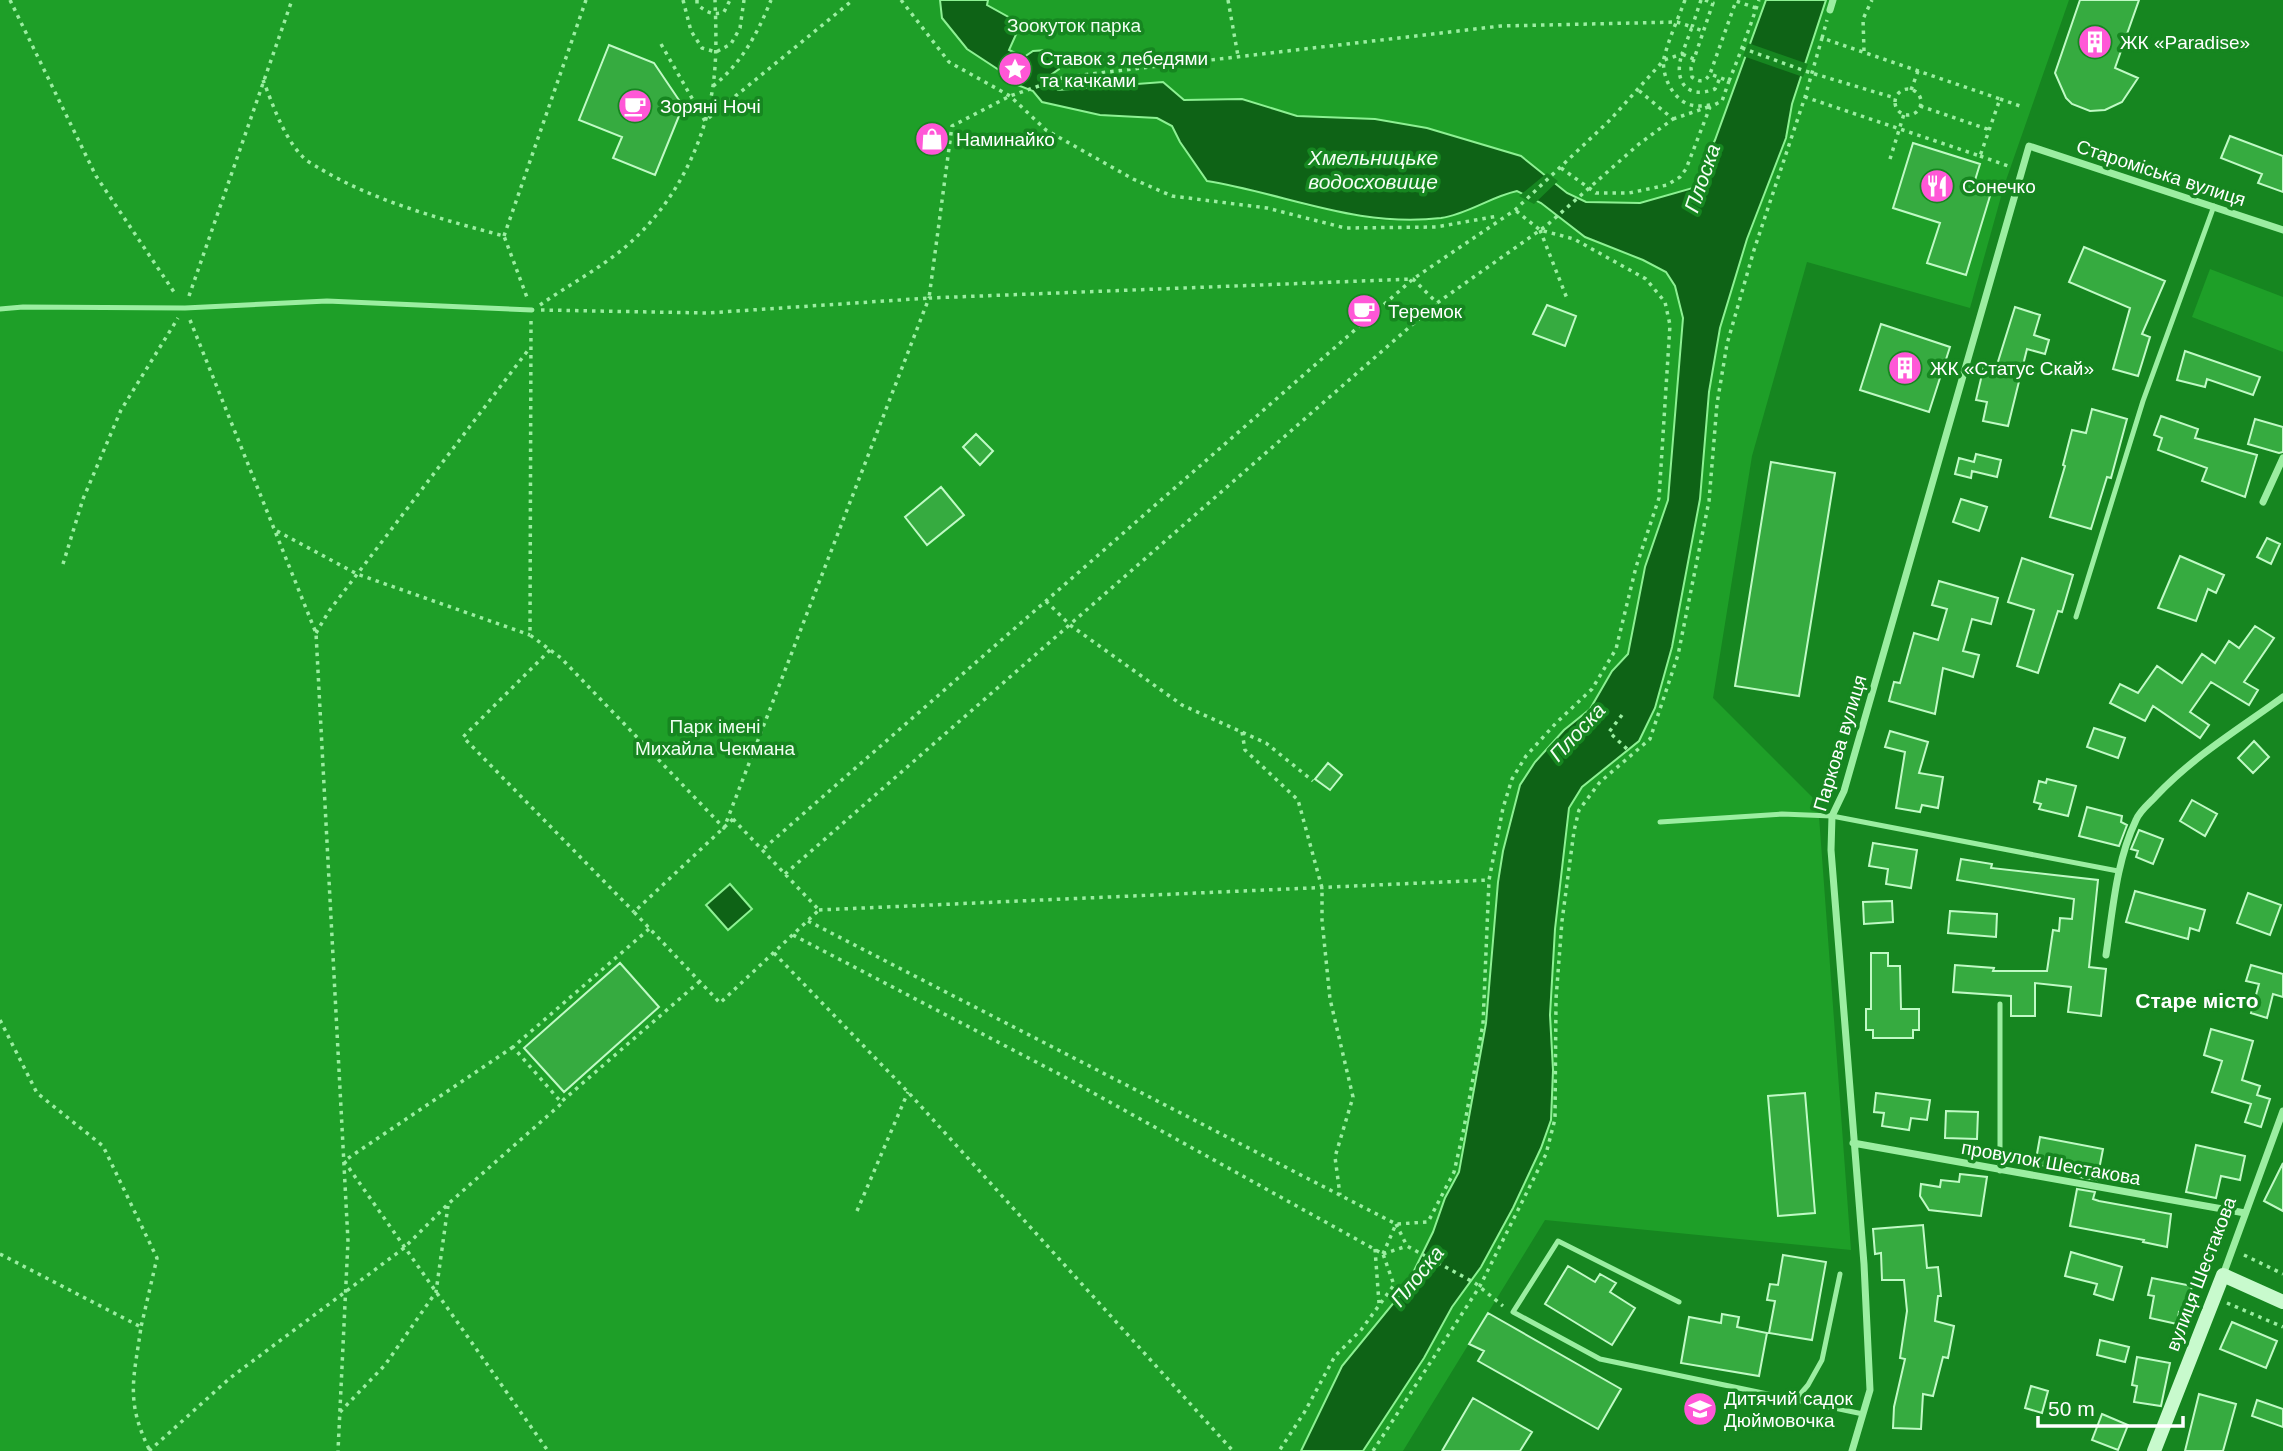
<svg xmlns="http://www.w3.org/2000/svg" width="2283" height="1451" viewBox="0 0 2283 1451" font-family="Helvetica,sans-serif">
	<rect width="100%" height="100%" fill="#168620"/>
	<path fill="#1e9f28" d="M0 0H940L943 18 1015 84 1033 91 1042 102 1100 115 1157 118 1172 126 1180 142 1197 165 1231 185 1283 197 1307 206 1379 220 1412 221 1464 212 1490 199 1517 191 1541 203 1585 237 1643 260 1666 272 1675 286 1683 318 1668 500 1645 567 1628 654 1612 671 1590 709 1564 730 1535 762 1520 785 1503 851 1498 882 1486 1023 1459 1172 1445 1198 1433 1232 1405 1289 1342 1366 1301 1451H0Z
		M988 0H1766L1715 140 1693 188 1640 203 1586 202 1567 193 1521 156 1427 128 1375 119 1297 116 1242 99 1184 100 1163 82 1058 90 1047 77 1033 51 1024 57 1008 50 1012 19 987 5Z
		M1826 0H2069L2004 186 1970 308 1807 262 1752 456 1713 698 1818 803 1851 1250 1545 1220 1403 1451H1363L1424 1358 1452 1307 1481 1267 1513 1208 1541 1148 1551 1120 1553 1070 1550 1015 1555 929 1569 808 1582 787 1639 741 1655 708 1672 647 1700 499 1709 391 1720 328 1747 239 1786 138 1792 104Z
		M2210 269 2283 297V352L2192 317Z"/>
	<path fill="#0e6316" stroke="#8df193" stroke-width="2" d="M940 0H988L987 5 1012 19 1018 30 1009 50 1024 57 1033 51 1047 50 1055 56 1059 69 1048 77 1058 90 1163 82 1184 100 1242 99 1297 116 1375 119 1427 128 1521 156 1567 193 1586 202 1640 203 1693 188 1715 140 1766 0H1826L1792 104 1786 138 1747 239 1720 328 1709 392 1700 499 1672 647 1655 708 1639 741 1582 787 1569 808 1555 929 1550 1015 1553 1070 1551 1120 1541 1148 1513 1208 1481 1267 1452 1307 1424 1358 1363 1451H1301L1342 1366 1405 1289 1433 1232 1445 1198 1459 1172 1486 1023 1498 882 1503 851 1520 785 1535 762 1564 730 1590 709 1612 671 1628 654 1645 567 1668 500 1683 318 1675 286 1666 272 1643 260 1585 237 1541 203 1517 191C1490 197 1468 214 1441 218 1357 228 1287 194 1207 181L1180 142 1172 126 1157 118 1100 115 1042 102 1033 91 1015 84 1005 74 967 49 942 18Z
		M730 884 752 909 728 930 706 905Z"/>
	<path fill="#168620" d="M1748 43 1808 64 1803 77 1743 56Z
		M1547 173 1558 181 1534 204 1519 196Z"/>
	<path fill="#36ab40" stroke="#c0fac5" stroke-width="2" d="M2080 0H2139L2115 68 2138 78 2122 102 2105 110 2090 111 2072 104 2066 98 2055 73Z
		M609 45 654 63 683 106 655 175 613 158 622 137 579 120Z
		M2230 136 2283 156V192L2258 183 2262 174 2221 158Z
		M1913 143 1980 164 1972 190 1990 196 1966 275 1927 263 1940 223 1893 208Z
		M2084 247 2165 281 2142 334 2150 337 2138 376 2113 369 2130 308 2069 282Z
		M1547 305 1576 316 1565 346 1533 334Z
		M2015 307 2040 315 2034 335 2049 340 2045 354 2027 349 2008 426 1983 421 1987 402 1976 400 1984 366 1996 368Z
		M1881 324 1950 347 1929 412 1860 390Z
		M2185 351 2260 377 2253 395 2207 379 2205 387 2177 380Z
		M2092 409 2127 419 2111 478 2107 477 2091 529 2050 517 2065 466 2063 465 2072 430 2086 433Z
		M2161 416 2198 429 2195 438 2257 455 2245 497 2202 481 2207 468 2158 450 2162 438 2154 435Z
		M2255 419 2283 427V452L2279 453 2248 444Z
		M976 434 993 451 980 465 963 447Z
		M1976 454 2001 460 1997 477 1972 471 1971 478 1955 474 1959 458 1974 462Z
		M1771 462 1835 473 1799 696 1735 686Z
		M941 487 964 515 927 545 905 517Z
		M1961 499 1987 507 1979 531 1953 522Z
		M2267 538 2280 544 2271 564 2257 557Z
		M2180 556 2224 575 2216 593 2208 589 2196 621 2158 608Z
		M2022 558 2073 575 2062 612 2058 611 2038 673 2017 666 2034 610 2008 602Z
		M1939 581 1998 598 1991 624 1972 619 1963 651 1979 655 1973 677 1943 668 1935 714 1889 701 1894 682 1900 683 1914 633 1938 640 1947 609 1932 605Z
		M2255 626 2274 638 2244 682 2258 690 2249 705 2211 682 2190 712 2209 725 2200 738 2153 706 2145 721 2110 703 2120 684 2138 693 2157 666 2182 683 2202 654 2215 663 2229 641 2239 648Z
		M2094 728 2125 738 2118 758 2087 747Z
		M1890 731 1928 742 1919 773 1943 777 1938 808 1922 805 1920 812 1896 808 1905 752 1885 747Z
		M2254 741 2269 757 2253 773 2238 758Z
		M1328 763 1342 775 1330 790 1315 779Z
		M2047 779 2076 786 2068 816 2039 809 2041 804 2034 802 2039 781 2046 783Z
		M2192 800 2217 814 2205 836 2180 821Z
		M2087 807 2122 816 2121 822 2127 825 2119 846 2079 836Z
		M2139 830 2163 839 2153 864 2136 857 2138 851 2131 849Z
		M1873 843 1917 850 1911 888 1886 884 1888 869 1869 866Z
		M1961 859 1992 864 1991 868 2098 880 2089 967 2106 969 2101 1016 2068 1012 2071 987 2035 983V1016H2011V996L1953 992 1955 965 1994 968 1993 971H2047L2053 930 2059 931 2060 918 2072 919 2074 899 1957 880Z
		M2135 891 2205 910 2199 931 2190 928 2188 939 2126 922Z
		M2248 893 2281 905 2270 935 2237 923Z
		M1892 901 1893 922 1864 924 1863 902Z
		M1950 911 1997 914 1996 937 1948 933Z
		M1871 953H1888V966H1900L1901 1009H1919V1030H1913V1038H1873V1030H1866V1009H1871Z
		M620 963 659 1007 564 1092 524 1048Z
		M2251 965 2283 974V997L2273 994 2267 1018 2251 1013 2259 984 2246 981Z
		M2211 1029 2253 1041 2242 1080 2260 1086 2257 1095 2270 1099 2261 1127 2245 1122 2251 1104 2212 1092 2222 1061 2204 1055Z
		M1805 1093 1815 1213 1778 1216 1768 1096Z
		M1876 1093 1930 1100 1927 1120 1911 1118 1909 1130 1882 1126 1884 1113 1874 1112Z
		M1946 1111 1978 1112 1977 1139 1945 1138Z
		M2040 1137 2103 1149 2097 1180 2079 1177 2080 1173 2035 1165Z
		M2196 1145 2245 1156 2240 1180 2221 1176 2216 1198 2186 1192Z
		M2283 1163V1211L2264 1201Z
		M1960 1174 1987 1177 1981 1216 1929 1210 1920 1196 1921 1184 1940 1187 1941 1180 1959 1182Z
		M2077 1189 2095 1192 2093 1199 2099 1201 2171 1214 2167 1247 2143 1242 2144 1240 2070 1226Z
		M1923 1225 1927 1268 1938 1267 1941 1296H1938L1935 1321 1954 1326 1948 1358 1943 1357 1933 1396 1923 1394 1921 1429 1893 1428 1894 1407 1905 1359 1900 1358 1907 1311 1904 1280H1882L1881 1253 1875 1254 1873 1229Z
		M2071 1252 2122 1267 2113 1300 2094 1294 2097 1284 2065 1276Z
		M1783 1255 1826 1262 1812 1340 1769 1333 1775 1301 1767 1300 1770 1284 1778 1285Z
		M1568 1266 1595 1282 1600 1274 1616 1283 1610 1292 1635 1308 1612 1345 1545 1304Z
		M2152 1278 2192 1286 2186 1313 2179 1312 2177 1324 2150 1318 2154 1296 2148 1295Z
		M1488 1313 1621 1389 1598 1429 1478 1361 1484 1351 1469 1344Z
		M1722 1314 1739 1317 1737 1327 1767 1333 1759 1376 1681 1363 1689 1317 1721 1323Z
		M2232 1322 2277 1341 2266 1368 2220 1349Z
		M2100 1340 2129 1347 2125 1362 2097 1355Z
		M2137 1357 2170 1363 2161 1406 2134 1402 2137 1386 2132 1385Z
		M2031 1386 2048 1391 2042 1413 2025 1408Z
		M2199 1394 2236 1404 2223 1451H2185Z
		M1473 1398 1532 1432 1520 1451H1442Z
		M2257 1400 2283 1409V1427L2252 1416Z
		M2102 1414 2128 1425 2118 1450 2092 1440Z"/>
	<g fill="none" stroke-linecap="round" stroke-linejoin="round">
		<path stroke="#9beea1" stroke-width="3.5" stroke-dasharray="3.5 5" stroke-linecap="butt" d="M10 0 96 176 176 295
			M683 0 691 31 702 48 716 52 731 44 740 28 744 0
			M697 0V4C706 12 713 16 724 12L730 0
			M901 0 949 62 1010 96 1046 130 1133 179 1172 196 1267 208 1345 228 1436 227 1498 216
			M1228 0 1238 56
			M1685 0C1678 19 1669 38 1664 58 1661 74 1672 98 1688 104 1695 107 1703 106 1710 105
			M1701 0 1692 27 1703 31
			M1705 0 1713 3 1694 59 1682 54C1673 81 1687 100 1715 89L1720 78
			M1756 8 1736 1 1710 74 1729 81C1740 54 1750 27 1759 0
			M1822 38 1827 20
			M661 44 705 121 853 0
			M1742 48 1805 71 1895 98
			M1864 51 1863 19 1872 0
			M1694 59 1691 68 1692 77C1700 83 1705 82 1710 74
			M263 80C273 105 283 136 302 156 306 161 314 165 319 168 373 201 444 220 504 236L528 300
			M713 86C741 64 758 33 771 0
			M1895 102a13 13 0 1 1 26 0a13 13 0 1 1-26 0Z
			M1911 90 1918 71
			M2000 99 2020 106
			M1920 106 1990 130
			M1673 119 1708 107
			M1980 156 2011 167
			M1890 159 1904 114
			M1561 168 1596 193H1629L1667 185 1680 177 1686 169 1710 107 1722 101 1729 81
			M1540 230 1568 301
			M504 236 586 0
			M189 296 292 0
			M540 305C567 286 599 269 624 248 672 208 704 147 713 86 717 58 716 28 715 0
			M541 310 707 313 929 298 952 126 1010 96 1065 77 1501 26 1677 22 1692 27 1682 54 1664 60 1610 120 1515 210 1413 279 762 850
			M190 320 316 633 348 1241 338 1451
			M531 321 530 635 561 658 724 828 929 298 1413 279 1437 303
			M277 531 357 574 530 635
			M63 564 83 499 121 410 178 318
			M1046 601 1070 625 1182 705 1266 743 1313 781
			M316 633 329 611 529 349
			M550 650 463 737 634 912
			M1622 715 1609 732 1627 749
			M1242 732 1245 750 1298 800 1322 888V920L1330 999 1353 1097 1335 1157 1340 1195
			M733 819 819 910 720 1003 634 912Z
			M785 874 1437 303 1546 226 1639 144 1673 119 1637 89
			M819 910 1488 880
			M808 921 1396 1224 1428 1222 1454 1172 1463 1133 1483 1024 1489 880 1503 808 1512 779 1526 756 1556 723 1592 689 1616 649 1636 567 1659 498 1670 325 1665 302 1646 279 1574 239 1540 230 1515 210
			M649 929 513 1047 561 1102 699 982
			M793 935 1061 1075 1383 1254 1394 1285 1361 1330 1335 1356 1304 1413 1279 1451
			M774 953 908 1092 1233 1451
			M0 1020 37 1093 103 1146 157 1258 141 1327
			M513 1047 344 1161 548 1451
			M857 1211 908 1092
			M1396 1224 1407 1246 1475 1283 1503 1306
			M1375 1249 1379 1303
			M0 1254 141 1327C134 1378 125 1400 149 1449
			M1383 1254 1396 1224
			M1383 1254 1407 1246
			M2244 1255 2283 1274
			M2227 1303 2283 1327
			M340 1412 385 1365 436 1292 448 1206
			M149 1451 230 1378 404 1248 448 1204 561 1104
			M1373 1451 1480 1286 1546 1154 1555 1119 1556 999 1562 921 1574 831 1579 810 1600 782 1650 739 1678 655 1709 501 1717 404 1727 344 1754 250 1805 97 1822 38 2000 99 1980 156 1805 97"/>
		<path stroke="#9beea1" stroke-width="5" d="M0 309 23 307 185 308 327 301 532 310
			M2076 617 2143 401 2214 206
			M1660 822 1782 814 1832 816 2118 871
			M2000 1004V1171
			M1679 1302 1558 1241 1513 1312 1600 1359 1863 1414
			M1796 1399 1808 1385 1822 1360 1840 1274"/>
		<path stroke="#9beea1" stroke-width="7" d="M1830 10 1833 0
			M2263 502 2283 458
			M2106 955C2113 909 2116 862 2136 820 2140 810 2150 803 2157 795 2194 756 2239 729 2283 697
			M1853 1143 2245 1213
			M2223 1275 2283 1111
			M1852 1451 1870 1390 1864 1264 1831 850 1832 816 1844 791 2029 146 2283 230"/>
		<path stroke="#c8facd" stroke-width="14" d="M2154 1451 2223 1275 2283 1302"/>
	</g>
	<defs>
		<g id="building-disc" transform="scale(1.75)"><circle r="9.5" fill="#ff57d7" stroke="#168620"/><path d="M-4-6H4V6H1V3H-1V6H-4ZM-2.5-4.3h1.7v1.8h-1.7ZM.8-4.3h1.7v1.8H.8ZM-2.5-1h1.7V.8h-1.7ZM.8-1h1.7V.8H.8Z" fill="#fff"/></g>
		<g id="sight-disc" transform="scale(1.75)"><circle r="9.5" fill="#ff57d7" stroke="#168620"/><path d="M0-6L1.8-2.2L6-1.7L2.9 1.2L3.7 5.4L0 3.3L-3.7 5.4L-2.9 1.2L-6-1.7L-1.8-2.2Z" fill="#fff"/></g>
		<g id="cafe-disc" transform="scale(1.75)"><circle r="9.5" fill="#ff57d7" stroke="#168620"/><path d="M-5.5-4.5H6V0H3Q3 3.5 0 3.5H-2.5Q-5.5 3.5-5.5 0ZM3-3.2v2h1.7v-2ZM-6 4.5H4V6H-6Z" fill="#fff"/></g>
		<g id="shop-disc" transform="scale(1.75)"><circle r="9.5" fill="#ff57d7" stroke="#168620"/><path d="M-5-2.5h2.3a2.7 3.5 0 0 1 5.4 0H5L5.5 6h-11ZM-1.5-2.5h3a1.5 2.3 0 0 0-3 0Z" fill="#fff"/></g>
		<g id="restaurant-disc" transform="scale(1.75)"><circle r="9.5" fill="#ff57d7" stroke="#168620"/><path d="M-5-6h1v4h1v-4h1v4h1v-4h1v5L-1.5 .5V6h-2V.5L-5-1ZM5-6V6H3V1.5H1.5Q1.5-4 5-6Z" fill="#fff"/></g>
		<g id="school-disc" transform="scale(1.75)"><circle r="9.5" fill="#ff57d7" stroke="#168620"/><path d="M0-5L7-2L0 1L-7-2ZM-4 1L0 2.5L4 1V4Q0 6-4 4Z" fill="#fff"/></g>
	</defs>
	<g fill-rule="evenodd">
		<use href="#building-disc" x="2095" y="42"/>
		<use href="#sight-disc" x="1015" y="69"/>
		<use href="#cafe-disc" x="635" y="106"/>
		<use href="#shop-disc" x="932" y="139"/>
		<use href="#restaurant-disc" x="1937" y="186"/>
		<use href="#cafe-disc" x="1364" y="311"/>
		<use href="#building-disc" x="1905" y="368"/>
		<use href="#school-disc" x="1700" y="1409"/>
	</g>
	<g text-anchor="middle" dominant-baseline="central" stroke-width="7" stroke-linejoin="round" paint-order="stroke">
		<g font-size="19" fill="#effef0" stroke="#168620">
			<text x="1074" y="25">Зоокуток парка</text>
			<text x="715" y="726">Парк імені<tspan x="715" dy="22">Михайла Чекмана</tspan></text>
		</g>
		<g font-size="19" fill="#fff" stroke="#168620" text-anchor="start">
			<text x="2120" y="42">ЖК «Paradise»</text>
			<text x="1040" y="58">Ставок з лебедями<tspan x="1040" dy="22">та качками</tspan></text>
			<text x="660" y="106">Зоряні Ночі</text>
			<text x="956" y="139">Наминайко</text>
			<text x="1962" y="186">Cонечко</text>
			<text x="1388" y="311">Теремок</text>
			<text x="1930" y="368">ЖК «Статус Скай»</text>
			<text x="1724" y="1398">Дитячий садок<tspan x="1724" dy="22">Дюймовочка</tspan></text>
		</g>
		<g font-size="19" fill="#fff" stroke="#168620">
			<text transform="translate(2161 173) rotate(18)">Староміська вулиця</text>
			<text transform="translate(1840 743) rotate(-73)">Паркова вулиця</text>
			<text transform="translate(2051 1163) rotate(10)">провулок Шестакова</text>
			<text transform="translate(2201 1274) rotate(-69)">вулиця Шестакова</text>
		</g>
		<g font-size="21" font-style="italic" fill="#f2fef3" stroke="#168620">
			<text x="1373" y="157">Хмельницьке<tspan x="1373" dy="24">водосховище</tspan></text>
			<text transform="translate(1702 178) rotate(-71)">Плоска</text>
			<text transform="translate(1577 732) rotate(-47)">Плоска</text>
			<text transform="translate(1417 1276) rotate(-51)">Плоска</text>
		</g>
		<g font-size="21" font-weight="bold" fill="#fff" stroke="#168620">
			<text x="2197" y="1000">Старе місто</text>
		</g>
	</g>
	<path d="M2038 1416v10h145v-10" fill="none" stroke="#ffffff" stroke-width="3.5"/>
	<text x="2048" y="1416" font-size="21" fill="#ffffff" stroke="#168620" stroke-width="5" paint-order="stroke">50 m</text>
</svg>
